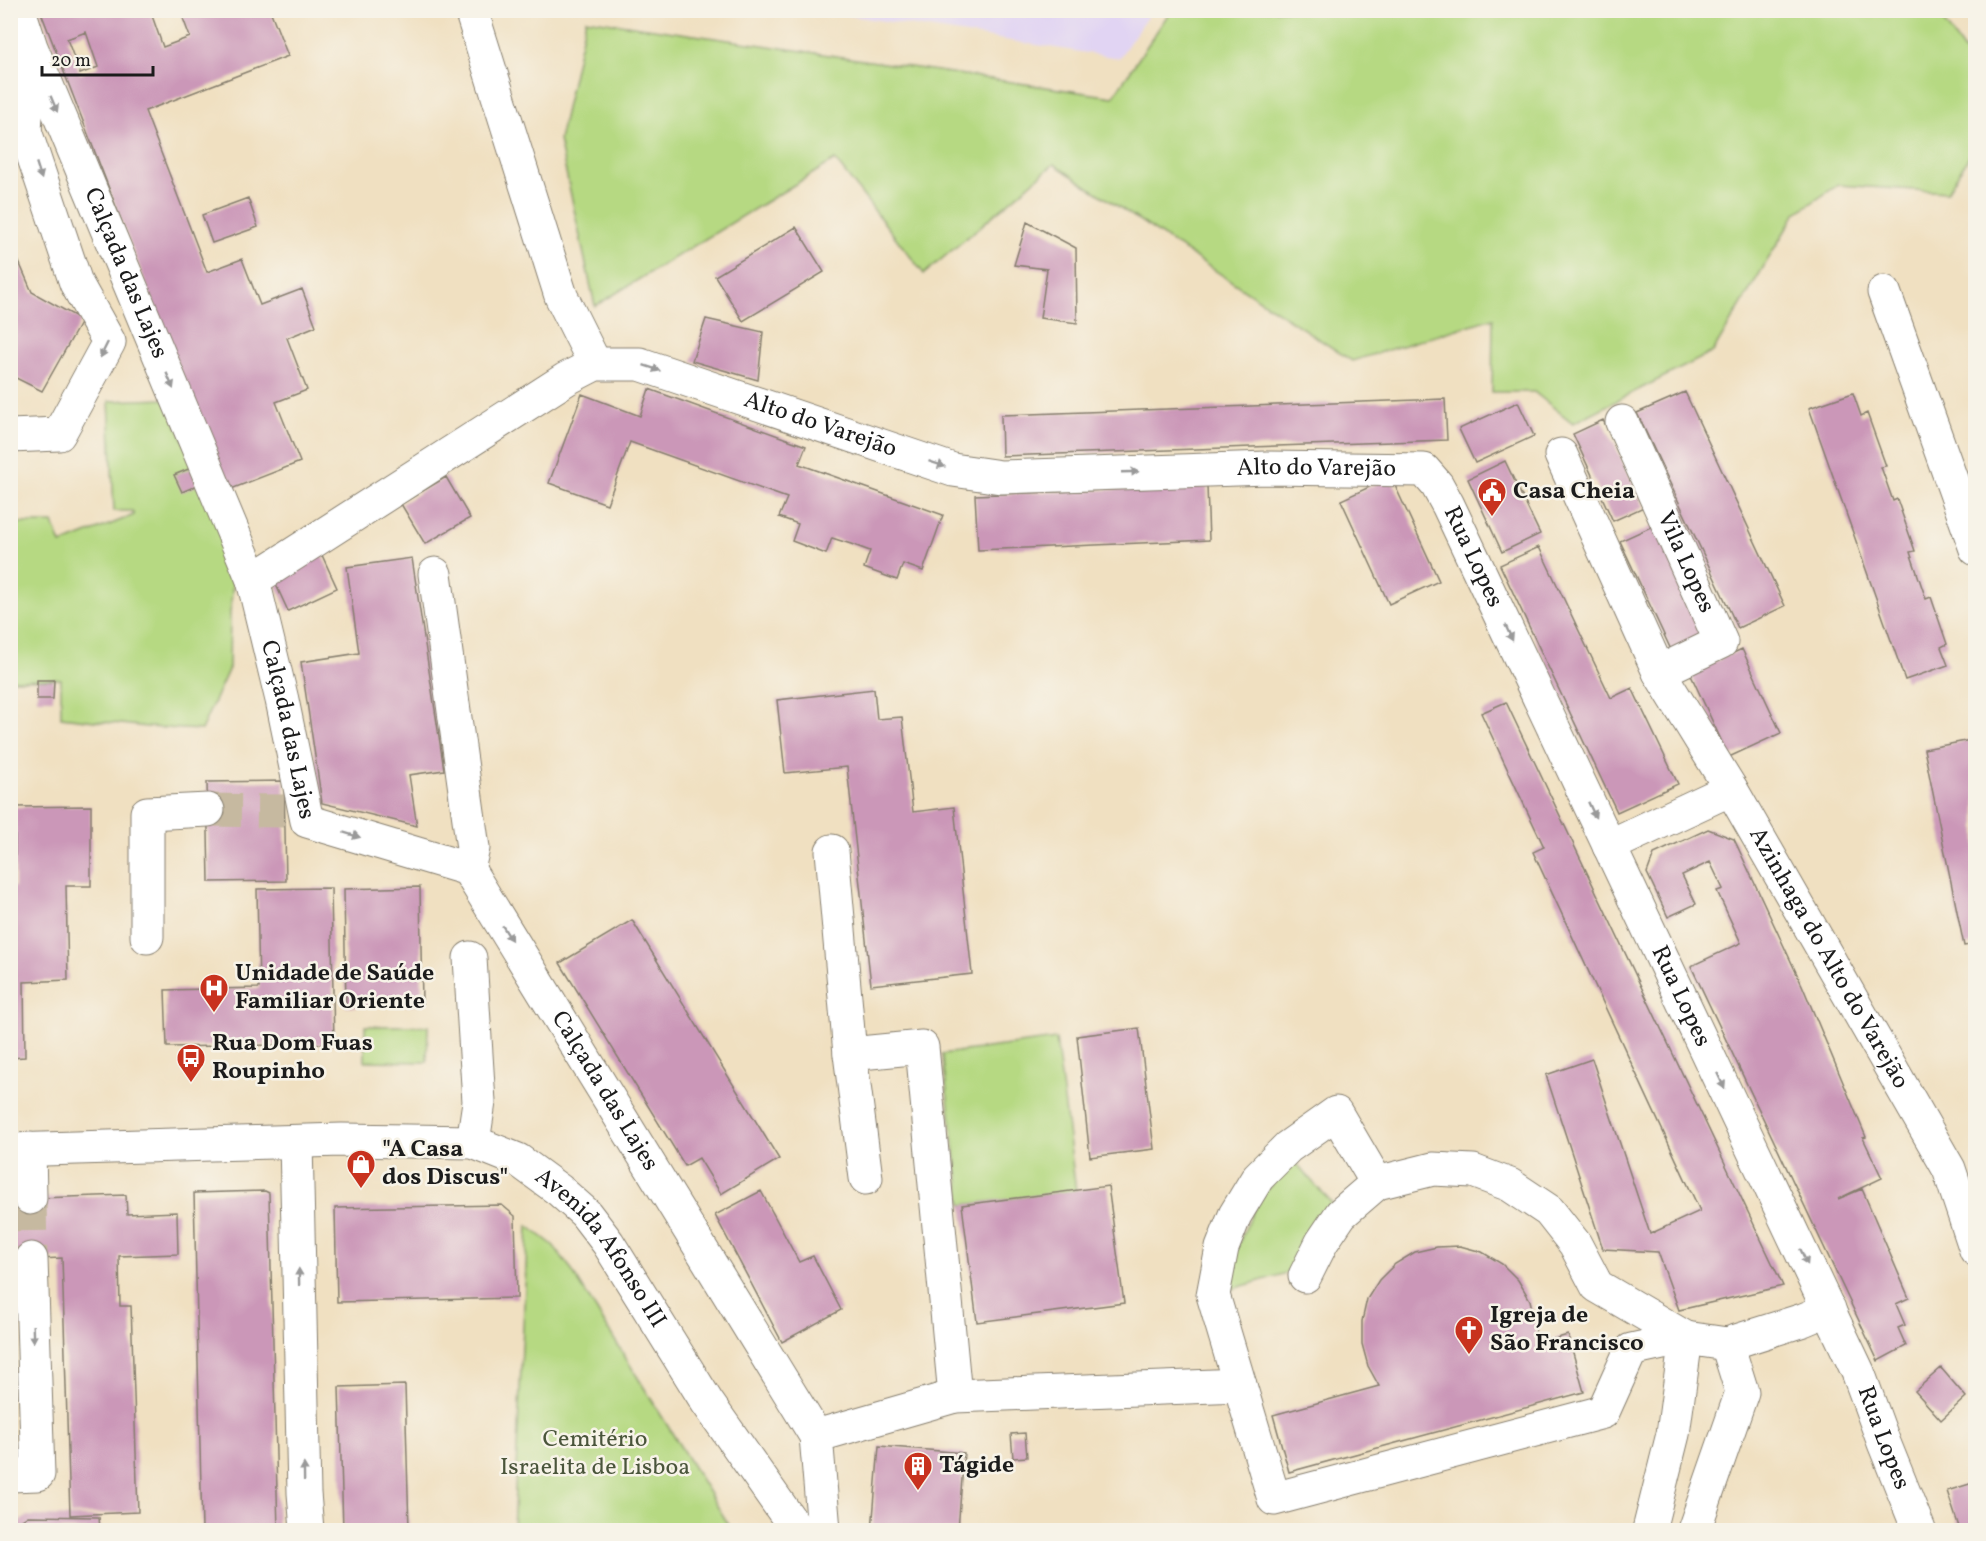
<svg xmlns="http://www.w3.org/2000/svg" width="1986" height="1541" viewBox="0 0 1986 1541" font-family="Vollkorn,serif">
	<rect width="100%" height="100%" fill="#f7f3e8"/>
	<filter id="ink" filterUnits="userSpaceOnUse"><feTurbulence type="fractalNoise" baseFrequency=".0167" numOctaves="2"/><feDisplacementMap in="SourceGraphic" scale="12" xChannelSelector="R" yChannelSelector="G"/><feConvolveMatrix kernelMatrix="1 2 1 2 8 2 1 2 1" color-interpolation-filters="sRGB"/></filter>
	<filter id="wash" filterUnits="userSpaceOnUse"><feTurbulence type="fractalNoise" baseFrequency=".008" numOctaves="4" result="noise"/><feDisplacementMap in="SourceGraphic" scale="24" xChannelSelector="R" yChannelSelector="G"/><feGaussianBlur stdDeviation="1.35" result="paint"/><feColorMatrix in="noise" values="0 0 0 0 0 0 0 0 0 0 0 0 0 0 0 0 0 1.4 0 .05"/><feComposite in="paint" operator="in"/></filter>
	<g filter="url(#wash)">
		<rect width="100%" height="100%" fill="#f0e0c1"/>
		<path fill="#e1d4f3" d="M821 11H1151L1119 58Z"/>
		<path fill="#b6d982" stroke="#697a4f" stroke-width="1.5" d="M1171 10 1936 11 1975 66V147L1947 192 1838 185 1795 214 1713 352 1573 423 1534 392H1492L1493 318 1352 361 1054 164 924 274 835 160 595 306 559 140 586 19 1113 97Z
			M166 399 235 562 230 613 229 668 201 730 147 727 61 717V679L11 680 10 523H53L61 544 134 515 132 511H114L109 401Z
			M365 1026H428L427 1062 365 1061Z
			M1056 1039 1076 1191 962 1205 942 1054Z
			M1293 1160 1337 1209 1300 1269 1226 1291 1230 1263 1258 1200Z
			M528 1226 553 1245 569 1266 732 1530H513Z"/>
		<g id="blocks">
			<path fill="#cb97b8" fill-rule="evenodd" d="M40 10H150L163 47 190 37 180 10H270L288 56 145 111 207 272 242 259 260 305 302 289 316 326 287 338 307 390 276 402 300 462 226 491ZM86 32 98 67 80 74 67 39Z
				M10 193 17 194 13 248 32 292 82 320 42 391 10 375Z
				M248 198 258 227 212 243 202 215Z
				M1027 222 1076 248 1077 323 1040 318 1047 269 1014 265Z
				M796 227 824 272 743 321 715 276Z
				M706 319 763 332 758 380 692 361Z
				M649 389 806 446 799 464 943 515 923 571 903 564 897 580 864 568 870 551 851 544 832 538 826 554 792 541 798 524 779 517 787 498 630 442 607 504 549 483 582 394 640 416Z
				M1685 392 1785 606 1738 628 1637 413Z
				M1853 393 1861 416 1867 413 1886 466 1881 467 1893 501 1897 499 1915 551 1910 552 1926 599 1931 597 1947 644 1941 647 1948 665 1905 680 1809 408Z
				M1445 399 1447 440 1002 456 1001 415Z
				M1518 402 1534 436 1475 463 1459 429Z
				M1603 420 1644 507 1613 521 1573 434Z
				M1505 461 1540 534 1502 552 1468 479Z
				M191 468 198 485 182 492 174 475Z
				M446 477 470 518 425 544 401 504Z
				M1391 477 1439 581 1389 604 1341 500Z
				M1207 486 1209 540 978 550 975 495Z
				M1655 525 1708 638 1673 654 1620 541Z
				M1539 547 1611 698 1632 688 1678 784 1617 812 1500 565Z
				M321 553 337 588 288 611 272 576Z
				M412 558 444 770 409 775 417 826 322 803 301 662 359 653 347 567Z
				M1742 649 1781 733 1729 757 1690 673Z
				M37 680H54L53 699H37Z
				M874 689 877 719 902 717 913 812 954 807 972 974 871 985 847 767 785 773 777 700Z
				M1506 702 1739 1193 1783 1286 1679 1310 1658 1252 1603 1249 1546 1075 1592 1059 1650 1234 1700 1211 1533 852 1544 847 1481 713Z
				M1976 739V944L1964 946 1924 749Z
				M284 781 286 881 209 882 207 782Z
				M91 806V886H66L68 980 24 982 25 1057 10 1058V887H15V807Z
				M1708 829 1734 839 1802 985 1866 1137 1863 1138 1882 1178 1838 1199 1862 1189 1909 1298 1896 1304 1905 1325 1898 1328 1906 1346 1878 1361 1691 966 1741 943 1717 891 1723 889 1710 862 1682 875 1696 904 1668 917 1647 873 1654 854Z
				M420 887 422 1005 346 1007 344 889Z
				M331 888 334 1044 167 1047 165 990 259 988 257 889Z
				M632 920 779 1159 721 1194 699 1158 685 1166 560 963Z
				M1139 1028 1154 1149 1090 1157 1077 1036Z
				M1108 1186 1124 1303 977 1322 962 1205Z
				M265 1191 269 1193 278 1530H202L194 1193Z
				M761 1191 799 1262 813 1256 841 1310 782 1342 715 1215Z
				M126 1195 127 1214 177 1212 178 1254 119 1256 120 1306H131L138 1512 70 1515 62 1258 10 1260V1199Z
				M502 1205 515 1216 517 1298 337 1302 335 1208Z
				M1460 1246 1482 1252 1502 1264 1518 1280 1530 1300 1535 1322 1536 1344 1568 1335 1584 1392 1289 1472 1273 1415 1379 1386 1368 1366 1362 1344V1321L1367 1299 1379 1280 1395 1264 1415 1252 1437 1247Z
				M1941 1368 1966 1397 1941 1420 1915 1391Z
				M405 1385 409 1530H343L339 1387Z
				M1025 1433 1027 1457 1013 1458 1011 1434Z
				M879 1446 964 1453 958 1530H872Z
				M1976 1482V1530H1960L1947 1491Z
				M28 1516 99 1517 100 1530H13L16 1524Z"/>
		</g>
	</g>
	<g filter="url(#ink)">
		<use href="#blocks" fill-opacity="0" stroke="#867e6e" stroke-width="1.5"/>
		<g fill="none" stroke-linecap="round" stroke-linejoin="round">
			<path stroke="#c6b9a0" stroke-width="33" stroke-dasharray="33 16" stroke-linecap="butt" d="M208 810 284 811
				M30 1198 31 1259"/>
			<g stroke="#867e6e" stroke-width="35">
				<g id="minor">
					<path id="s1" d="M19 10 31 47 253 580 282 700 307 821 468 869 816 1436 824 1530"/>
					<path d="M471 10 561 296 595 364"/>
					<path d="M25 131 30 55"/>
					<path d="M10 137 25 131 76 283 109 342 59 434 10 436"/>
					<path d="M1884 292 1976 549"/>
					<path id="s2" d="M1622 422 1721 642 1659 672"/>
					<path d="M1561 455 1659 672 1731 789"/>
					<path d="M435 574 473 848 468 869"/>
					<path id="s3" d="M253 580 566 379 595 364H640L953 470 1001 477 1267 468 1424 470 1437 485 1448 505 1858 1372 1884 1443 1919 1530"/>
					<path id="s4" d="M1609 846 1731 789 1949 1169 1976 1250"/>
					<path d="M832 851 850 1054 922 1047 955 1396"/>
					<path d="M147 937V813L208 810"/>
					<path d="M470 958 479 1102 473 1142"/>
					<path d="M850 1054 866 1178"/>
					<path d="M296 1142 304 1493 307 1530"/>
					<path d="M29 1149 30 1198"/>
					<path id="s5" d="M10 1150 342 1140 473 1142 518 1160 559 1190 585 1213 608 1243 707 1402 797 1530"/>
					<path d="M1377 1183 1336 1113 1288 1147 1258 1177 1235 1215 1222 1248 1213 1295 1274 1499 1603 1412 1631 1350 1686 1338 1727 1344 1803 1320 1829 1309"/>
					<path d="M1305 1276 1322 1242 1341 1214 1377 1183 1433 1169 1473 1171 1510 1185 1549 1211 1575 1244 1597 1286 1686 1338 1673 1434 1649 1530"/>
					<path d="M816 1436 955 1396 1240 1385"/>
					<path d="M10 1475 38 1474 31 1259"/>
					<path d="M1694 1530 1742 1392 1727 1344"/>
				</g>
			</g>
			<use href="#minor" stroke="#fff" stroke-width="33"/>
		</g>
		<defs><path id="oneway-solid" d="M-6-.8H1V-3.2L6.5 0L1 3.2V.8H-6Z" transform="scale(1.5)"/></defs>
		<g fill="#999">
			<use href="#oneway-solid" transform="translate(54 104) rotate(67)"/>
			<use href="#oneway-solid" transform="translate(39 171) rotate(72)"/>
			<use href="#oneway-solid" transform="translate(104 350) rotate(116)"/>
			<use href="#oneway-solid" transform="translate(652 368) rotate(19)"/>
			<use href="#oneway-solid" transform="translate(170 381) rotate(67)"/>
			<use href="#oneway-solid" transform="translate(937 464) rotate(19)"/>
			<use href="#oneway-solid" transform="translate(1130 472) rotate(-2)"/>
			<use href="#oneway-solid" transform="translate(1509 633) rotate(65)"/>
			<use href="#oneway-solid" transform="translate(1592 810) rotate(65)"/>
			<use href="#oneway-solid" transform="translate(352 835) rotate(17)"/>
			<use href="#oneway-solid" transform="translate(507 933) rotate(58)"/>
			<use href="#oneway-solid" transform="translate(1721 1081) rotate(65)"/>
			<use href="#oneway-solid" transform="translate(1804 1257) rotate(65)"/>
			<use href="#oneway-solid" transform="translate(299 1277) rotate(-91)"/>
			<use href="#oneway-solid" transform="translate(33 1334) rotate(88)"/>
			<use href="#oneway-solid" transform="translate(304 1472) rotate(-91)"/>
		</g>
	</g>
	<defs>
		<g id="civic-pin" transform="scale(1.5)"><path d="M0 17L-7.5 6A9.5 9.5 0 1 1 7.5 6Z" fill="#c8321e" stroke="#f7f3e8"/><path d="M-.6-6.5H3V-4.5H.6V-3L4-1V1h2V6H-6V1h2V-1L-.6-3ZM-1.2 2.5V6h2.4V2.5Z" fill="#fff"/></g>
		<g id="hospital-pin" transform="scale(1.5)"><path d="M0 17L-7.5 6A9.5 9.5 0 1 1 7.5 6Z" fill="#c8321e" stroke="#f7f3e8"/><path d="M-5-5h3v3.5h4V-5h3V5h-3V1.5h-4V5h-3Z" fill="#fff"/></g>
		<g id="bus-pin" transform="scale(1.5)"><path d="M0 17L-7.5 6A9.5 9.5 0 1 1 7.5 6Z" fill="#c8321e" stroke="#f7f3e8"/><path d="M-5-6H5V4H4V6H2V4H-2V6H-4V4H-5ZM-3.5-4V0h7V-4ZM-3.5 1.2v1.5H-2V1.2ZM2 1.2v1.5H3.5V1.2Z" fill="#fff"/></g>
		<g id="shop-pin" transform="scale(1.5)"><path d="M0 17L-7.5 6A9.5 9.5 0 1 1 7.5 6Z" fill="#c8321e" stroke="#f7f3e8"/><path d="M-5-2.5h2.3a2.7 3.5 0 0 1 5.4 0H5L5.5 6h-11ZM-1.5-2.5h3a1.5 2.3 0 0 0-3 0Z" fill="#fff"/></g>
		<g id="church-pin" transform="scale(1.5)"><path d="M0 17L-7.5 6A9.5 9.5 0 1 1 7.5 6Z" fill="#c8321e" stroke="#f7f3e8"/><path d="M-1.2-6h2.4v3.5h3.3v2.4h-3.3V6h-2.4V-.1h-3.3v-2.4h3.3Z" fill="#fff"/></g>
		<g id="building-pin" transform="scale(1.5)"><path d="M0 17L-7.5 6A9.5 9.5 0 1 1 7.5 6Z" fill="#c8321e" stroke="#f7f3e8"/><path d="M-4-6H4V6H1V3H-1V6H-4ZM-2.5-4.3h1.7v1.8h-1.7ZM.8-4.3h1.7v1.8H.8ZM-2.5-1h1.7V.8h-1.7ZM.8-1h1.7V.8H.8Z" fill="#fff"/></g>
	</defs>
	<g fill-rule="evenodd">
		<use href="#civic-pin" x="1492" y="492"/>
		<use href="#hospital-pin" x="214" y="988"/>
		<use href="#bus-pin" x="191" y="1058"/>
		<use href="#shop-pin" x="361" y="1164"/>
		<use href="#church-pin" x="1469" y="1330"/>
		<use href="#building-pin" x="918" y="1466"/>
	</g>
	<g text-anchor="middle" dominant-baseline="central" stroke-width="5" stroke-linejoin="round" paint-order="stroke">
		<g font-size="24" fill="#1c1c1c" stroke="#f7f3e8">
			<text stroke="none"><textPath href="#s1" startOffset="284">Calçada das Lajes</textPath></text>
			<text stroke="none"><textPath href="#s3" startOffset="640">Alto do Varejão</textPath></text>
			<text stroke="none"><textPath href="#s3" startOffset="1144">Alto do Varejão</textPath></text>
			<text stroke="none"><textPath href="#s3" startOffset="1352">Rua Lopes</textPath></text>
			<text stroke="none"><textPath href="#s2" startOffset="154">Vila Lopes</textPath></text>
			<text stroke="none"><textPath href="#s1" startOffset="770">Calçada das Lajes</textPath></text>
			<text stroke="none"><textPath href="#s4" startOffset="330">Azinhaga do Alto do Varejão</textPath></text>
			<text stroke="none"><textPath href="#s3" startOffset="1838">Rua Lopes</textPath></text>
			<text stroke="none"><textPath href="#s1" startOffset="1292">Calçada das Lajes</textPath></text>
			<text stroke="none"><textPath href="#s5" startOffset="634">Avenida Afonso III</textPath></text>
			<text stroke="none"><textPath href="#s3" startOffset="2324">Rua Lopes</textPath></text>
		</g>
		<g font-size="24" font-weight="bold" fill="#1c1c1c" stroke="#f7f3e8" text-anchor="start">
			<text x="1513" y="492">Casa Cheia</text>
			<text x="235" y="974">Unidade de Saúde<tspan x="235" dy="28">Familiar Oriente</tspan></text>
			<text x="212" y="1044">Rua Dom Fuas<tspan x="212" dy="28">Roupinho</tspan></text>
			<text x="382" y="1150">"A Casa<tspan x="382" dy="28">dos Discus"</tspan></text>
			<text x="1490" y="1316">Igreja de<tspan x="1490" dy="28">São Francisco</tspan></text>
			<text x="939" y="1466">Tágide</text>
		</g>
		<g font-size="24" fill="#4a553b" stroke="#f7f3e8">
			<text x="595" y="1440">Cemitério<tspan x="595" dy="28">Israelita de Lisboa</tspan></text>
		</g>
	</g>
	<rect width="1986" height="1541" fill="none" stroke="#f7f3e8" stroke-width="36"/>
	<path d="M42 66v9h111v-9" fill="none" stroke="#1c1c1c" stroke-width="3"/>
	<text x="51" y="66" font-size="18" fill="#1c1c1c" stroke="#f7f3e8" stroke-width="4.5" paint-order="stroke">20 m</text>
</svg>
